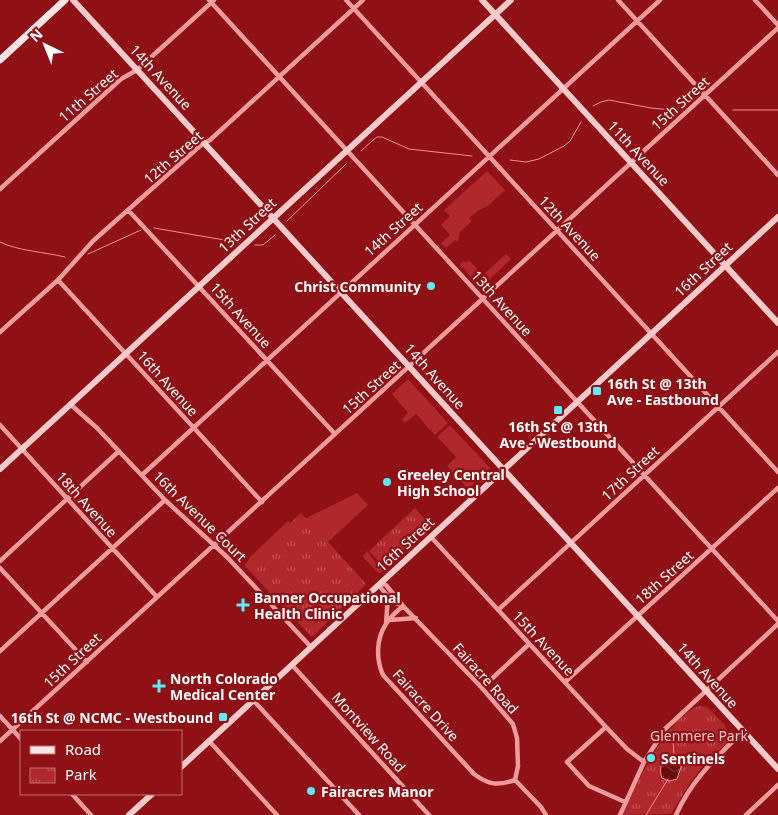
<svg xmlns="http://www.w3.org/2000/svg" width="778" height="815" viewBox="0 0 778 815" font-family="'Noto Sans',sans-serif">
	<defs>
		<pattern id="park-tufts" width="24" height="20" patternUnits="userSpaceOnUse" patternTransform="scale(1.25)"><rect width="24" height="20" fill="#b0272c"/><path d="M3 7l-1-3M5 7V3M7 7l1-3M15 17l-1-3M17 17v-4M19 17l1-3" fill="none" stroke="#c05256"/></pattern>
		<pattern id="water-waves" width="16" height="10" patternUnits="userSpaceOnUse" patternTransform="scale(1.25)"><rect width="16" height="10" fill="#6b0a0c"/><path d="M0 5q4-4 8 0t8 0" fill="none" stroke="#812f30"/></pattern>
	</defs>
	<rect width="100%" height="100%" fill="#8f1115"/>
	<path fill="#b0272c" d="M487 171 505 190 488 206 479 210 469 218 472 221 460 232 458 242 455 240 446 248 441 243 450 235 441 225 450 216 444 210Z
		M506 254 511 259 486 283 484 281 488 277 485 273Z
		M469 260 477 269 471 277 460 264 464 261 466 263Z
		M408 379 448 423 435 435 431 431 433 428 430 430 416 414 405 423 402 419 408 413 392 394Z
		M450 425 490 468 468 489 447 466 456 457 437 437Z
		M357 493 368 505 328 542 366 584 314 635 311 636 256 578 248 564 249 558 288 521 292 525Z
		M367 551 378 566 380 565 384 570 379 573 377 572 364 558 363 556Z"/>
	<path fill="url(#park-tufts)" d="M415 508 431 526 385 568 369 551Z
		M301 513 366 584 314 635 311 636 244 565Z
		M700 706 707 707 725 725 728 734 726 744 707 761 691 781 671 814 623 815C634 787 669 714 700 706Z"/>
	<path fill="url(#water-waves)" stroke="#f58c92" d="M677 756 681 759V767L677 779 669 781 662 778C659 771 661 762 666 757Z"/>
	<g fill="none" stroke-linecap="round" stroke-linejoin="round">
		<path stroke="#f58c92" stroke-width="1" d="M593 106 601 102 609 100 651 108 671 110
			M733 110H778
			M361 151 372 141 377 137H382L409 149 472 156
			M510 160 526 162 539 159 564 146 570 141 581 122
			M287 221 346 164
			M154 228 236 242
			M0 242C18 251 45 252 65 257
			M255 245H263L275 235
			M88 254 141 230
			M668 736 673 740 674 755
			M646 815 668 779"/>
		<path stroke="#f29b9f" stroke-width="4.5" d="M209 0 778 621
			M346 0 778 472
			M618 0 778 175
			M755 0 778 25
			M0 189 121 79 137 70 214 0
			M129 211 335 434
			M58 280 262 502
			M0 332 58 280 93 241 200 146 210 140 363 0
			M70 404 97 428 165 500 227 557 311 647
			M0 425 157 597
			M142 475 660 0
			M431 537 606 727 627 749 644 762
			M0 561 119 451
			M0 568 87 662
			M381 583 386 585 403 606 482 688 513 724 517 738 518 766 515 780
			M381 583V588C386 595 394 603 402 606
			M403 606C397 611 390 617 386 624 376 639 376 659 383 675L474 774C489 785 497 786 515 780
			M498 610 778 352
			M390 620 416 618
			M386 624 388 595
			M0 651 165 500
			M292 665 429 815
			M565 682 778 488
			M482 688 529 644
			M253 700 359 815
			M0 716 21 739
			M606 727 567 762 589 786 625 802
			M0 741 778 28
			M209 741 277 815
			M515 780 541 807 546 815
			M72 794 91 815
			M620 815 644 762 665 729 778 624
			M676 815C692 779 716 758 743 731
			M746 815 778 785"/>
		<path stroke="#fccacb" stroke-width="6" d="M73 0 778 769
			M482 0 778 323
			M0 469 511 0
			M181 767 778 217
			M129 815 152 794"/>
		<path stroke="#ffe6e6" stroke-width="7" d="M0 60 65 0"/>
	</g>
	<g fill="#5cebff" stroke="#8f1115" stroke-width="2">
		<circle cx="431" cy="286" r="5"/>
		<rect x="592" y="386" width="10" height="10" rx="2.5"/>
		<rect x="553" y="405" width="10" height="10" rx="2.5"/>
		<circle cx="387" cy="482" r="5"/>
		<path d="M240.5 597.5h5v5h5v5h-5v5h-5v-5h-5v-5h5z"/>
		<path d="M156.5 678.5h5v5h5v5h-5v5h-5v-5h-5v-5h5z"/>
		<rect x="218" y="712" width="10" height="10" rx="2.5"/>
		<circle cx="651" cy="758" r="5"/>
		<circle cx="311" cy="791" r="5"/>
	</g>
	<g text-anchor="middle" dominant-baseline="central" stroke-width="4.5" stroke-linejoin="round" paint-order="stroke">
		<g font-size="14" fill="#fff" stroke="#8f1115">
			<text transform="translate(161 77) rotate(47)">14th Avenue</text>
			<text transform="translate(88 95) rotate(-41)">11th Street</text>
			<text transform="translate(680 103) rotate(-42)">15th Street</text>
			<text transform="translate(639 153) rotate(47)">11th Avenue</text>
			<text transform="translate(173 157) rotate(-41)">12th Street</text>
			<text transform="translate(247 225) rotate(-43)">13th Street</text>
			<text transform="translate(570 228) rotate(47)">12th Avenue</text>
			<text transform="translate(393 229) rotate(-42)">14th Street</text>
			<text transform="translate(703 269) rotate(-43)">16th Street</text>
			<text transform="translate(502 303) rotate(48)">13th Avenue</text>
			<text transform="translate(241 315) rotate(48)">15th Avenue</text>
			<text transform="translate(435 376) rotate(48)">14th Avenue</text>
			<text transform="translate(168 383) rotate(48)">16th Avenue</text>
			<text transform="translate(371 387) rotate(-42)">15th Street</text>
			<text transform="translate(630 473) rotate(-43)">17th Street</text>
			<text transform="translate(87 504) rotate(48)">18th Avenue</text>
			<text transform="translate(200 516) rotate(44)">16th Avenue Court</text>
			<text transform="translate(405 544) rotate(-43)">16th Street</text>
			<text transform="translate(664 577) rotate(-42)">18th Street</text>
			<text transform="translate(544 643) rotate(47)">15th Avenue</text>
			<text transform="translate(72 660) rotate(-43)">15th Street</text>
			<text transform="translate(708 675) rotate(48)">14th Avenue</text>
			<text transform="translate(486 678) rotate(48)">Fairacre Road</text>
			<text transform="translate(426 705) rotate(48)">Fairacre Drive</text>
			<text transform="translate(369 732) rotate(48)">Montview Road</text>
		</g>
		<g font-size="14" font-weight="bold" fill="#fff" stroke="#8f1115" text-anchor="start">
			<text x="421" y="286" text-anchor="end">Christ Community</text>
			<text x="607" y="383">16th St @ 13th<tspan x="607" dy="16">Ave - Eastbound</tspan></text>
			<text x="558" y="426" text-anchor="middle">16th St @ 13th<tspan x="558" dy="16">Ave - Westbound</tspan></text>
			<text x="397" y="474">Greeley Central<tspan x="397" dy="16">High School</tspan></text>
			<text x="254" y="597">Banner Occupational<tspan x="254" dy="16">Health Clinic</tspan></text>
			<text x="170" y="678">North Colorado<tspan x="170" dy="16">Medical Center</tspan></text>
			<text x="213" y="717" text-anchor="end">16th St @ NCMC - Westbound</text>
			<text x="661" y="758">Sentinels</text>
			<text x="321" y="791">Fairacres Manor</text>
		</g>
		<g font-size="14" fill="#fdc2c5" stroke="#8f1115">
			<text x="699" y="735">Glenmere Park</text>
		</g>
	</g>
	<rect x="20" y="730" width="162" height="65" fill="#8f1115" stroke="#bc7073"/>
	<rect x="30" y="746" width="25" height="8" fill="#ffe6e6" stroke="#bc7073"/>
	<text x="65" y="755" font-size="15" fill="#ffffff">Road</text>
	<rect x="30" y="768" width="25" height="15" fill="url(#park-tufts)" stroke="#bc7073"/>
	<text x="65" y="780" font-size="15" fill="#ffffff">Park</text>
	<g transform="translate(45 45) rotate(317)" stroke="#8f1115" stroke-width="4" paint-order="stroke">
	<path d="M0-4L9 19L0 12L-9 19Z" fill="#ffffff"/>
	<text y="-8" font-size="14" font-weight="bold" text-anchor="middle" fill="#ffffff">N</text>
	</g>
</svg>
